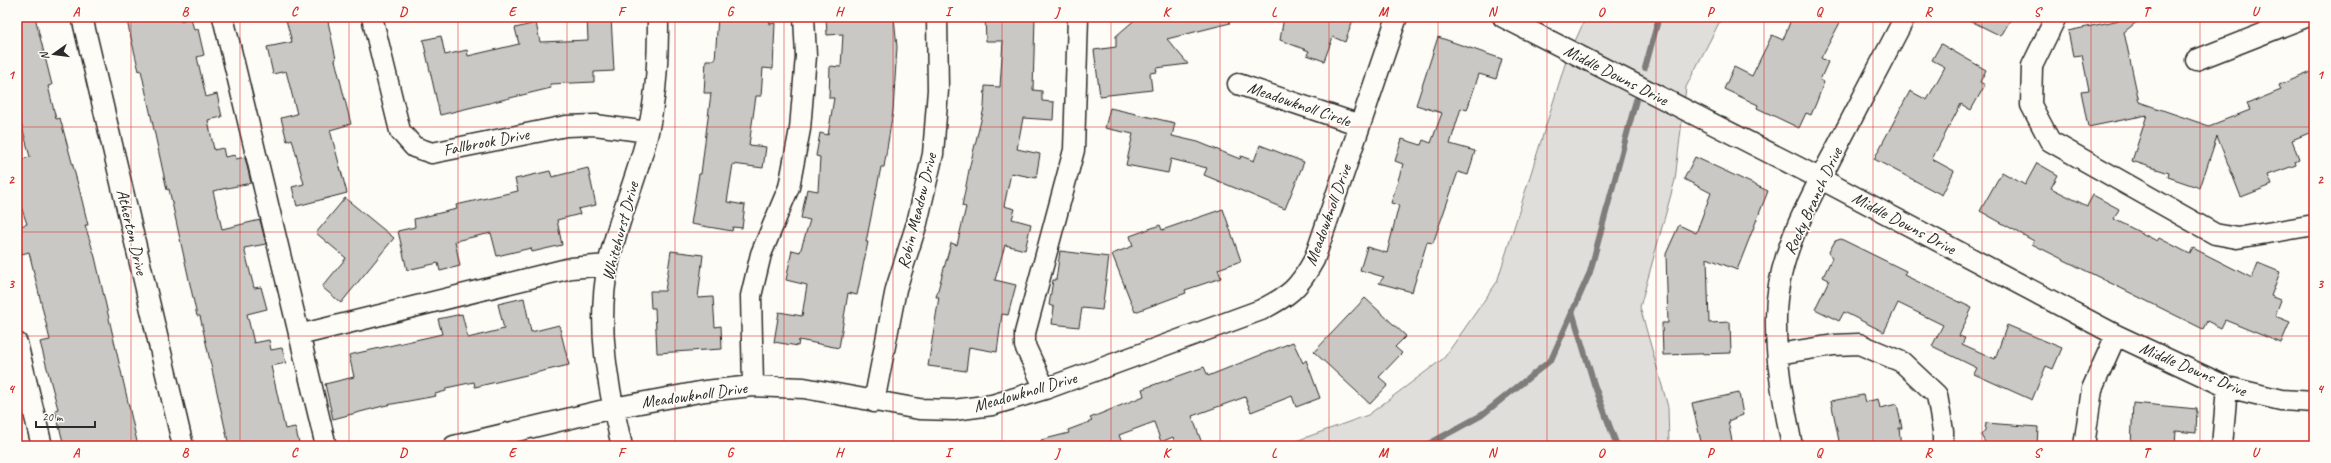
<svg xmlns="http://www.w3.org/2000/svg" width="2331" height="463" viewBox="0 0 2331 463" font-family="Caveat,sans-serif">
	<rect width="100%" height="100%" fill="#fdfcf7"/>
	<filter id="ink" filterUnits="userSpaceOnUse"><feTurbulence type="fractalNoise" baseFrequency=".025" numOctaves="2"/><feDisplacementMap in="SourceGraphic" scale="8" xChannelSelector="R" yChannelSelector="G"/><feConvolveMatrix kernelMatrix="1 2 1 2 8 2 1 2 1" color-interpolation-filters="sRGB"/></filter>
	<g filter="url(#ink)">
		<path fill="#dfdeda" stroke="#858482" d="M1586 17H1722L1686 87 1675 180 1640 307 1668 407 1669 446H1282L1368 415 1444 358 1497 282 1566 61Z"/>
		<g fill="none" stroke-linecap="round" stroke-linejoin="round">
			<path stroke="#7e7d7b" stroke-width="6" d="M1645 68 1659 17
				M1572 311 1594 384 1617 446
				M1425 446 1482 415 1551 360 1590 272 1636 100"/>
		</g>
		<path fill="#c9c8c4" stroke="#2b2b2b" d="M17 17H35L52 85 48 86 56 119 60 118 80 192 88 225H85L95 257 138 446H64L55 410 58 409 40 342 50 340 29 252 22 254 17 234V227L27 224 17 195V161L30 157 19 115H17Z
			M126 17H179L180 21 191 18 194 30 198 29 204 55 197 57 206 97 217 94 222 117 208 120 214 150 223 148 225 157 235 155 236 159 245 157 251 183 213 191 222 229 260 220 266 244 244 248 254 288 261 287 267 309 247 314 254 343 269 340 271 350 282 348 286 363 271 366 285 429 295 427 300 446H229L200 316H197L169 189 167 190 141 70 139 71Z
			M298 17H327L336 59 335 60 351 124 330 130 347 193 297 206 292 187 304 184 292 139 287 141 281 118 297 114 286 71 273 74 267 47 292 42 286 20Z
			M587 17H611L614 71 594 72V82L550 84 551 88 440 115 423 40 441 36 445 55 467 50 468 56 519 44 515 28 536 23 540 42 588 40Z
			M718 17H769L770 24 775 23 773 69 763 68 761 96H756L749 145 766 147 763 168 733 164 727 202 745 205 742 228 733 227 732 231 691 224 699 174H701L711 93H704L706 60H715Z
			M826 17H894L897 47 893 111 884 167H881L866 242H868L857 295 848 293 839 348 799 340 798 346 774 342 779 312 802 316 807 285 786 280 792 250 800 252 810 220 801 218 807 189 818 191 820 157 816 156 820 133 828 135 834 98H829L830 66 841 67 843 34 827 35Z
			M985 17H1035L1033 90 1042 91V101L1054 102 1053 120 1023 118 1017 149 1040 154 1036 178 1011 173 1004 206 1015 209 1012 219 1031 224 1025 250 1005 245 995 280 1016 285 1008 315 1002 314 997 352 969 347 966 371 928 366 939 297H936L951 243 957 245 966 207 962 206 970 165 984 108 985 86 1000 87 1003 41H986Z
			M1138 17H1229L1230 23 1167 39 1188 64 1156 68 1157 72 1150 73 1152 90 1100 96 1094 50 1116 47V36Z
			M1284 17H1354L1345 42 1333 37 1324 61 1307 55 1309 51 1280 40Z
			M1792 17H1843L1821 58 1828 62 1820 80 1824 82 1817 101 1811 115 1806 113 1799 128 1757 108 1758 105 1724 89 1734 67 1752 76 1772 35 1783 40Z
			M1963 17H2012L2001 36Z
			M2134 17H2143L2124 32 2139 102 2209 126 2250 110 2247 104 2281 90 2279 85 2314 71V131L2292 140 2299 159 2295 161 2296 165 2268 175 2272 185 2241 197 2217 136 2200 188 2168 177 2169 173 2132 161 2147 115 2088 127 2081 91 2089 90 2082 55 2073 56 2068 31Z
			M1438 37 1502 59 1496 79 1479 74 1467 110 1461 108 1450 144 1475 151 1468 175 1458 172 1433 243 1427 242 1412 292 1379 283 1384 277 1360 270 1367 247 1387 253 1399 205 1391 203 1403 164 1395 161 1402 139 1421 145 1423 140 1431 143 1442 113 1416 105Z
			M1941 44 1986 70 1980 82 1985 85 1971 110 1961 104 1932 159 1954 171 1942 195 1874 159 1910 91 1927 100 1945 67 1932 60Z
			M1110 108 1175 123 1172 136 1198 142 1240 159 1241 156 1254 161 1260 145 1304 162 1285 209 1204 175 1207 168 1171 159 1168 173 1126 165 1133 134 1105 128Z
			M1695 157 1768 191 1737 270 1707 258 1709 323 1730 322 1731 353 1663 355 1662 323H1668L1666 254 1679 225 1696 233 1711 193 1684 179Z
			M2037 163 2058 175 2051 188 2087 206 2093 195 2119 209 2114 219 2157 241 2159 238 2190 254 2193 248 2252 278 2258 263 2280 272 2271 296 2281 300 2275 316 2290 322 2281 343 2225 320 2221 328 2207 321 2203 329 2032 244 2034 241 1980 211 2002 172 2025 185Z
			M588 168 596 205 578 209 580 214 557 220 562 245 532 252 531 248 497 256 491 233 455 241 460 266 440 271 438 263 407 270 398 231 415 227 414 219 457 209 456 205 518 191 515 179 550 171 552 177Z
			M345 198 394 238 341 303 322 287 346 258 316 233Z
			M1223 209 1241 261 1218 269 1221 278 1185 290 1186 293 1135 312 1112 254 1133 246 1130 236 1160 225 1162 230Z
			M1841 239 1906 271 1904 275 1972 308 1959 336 1965 338 1962 344 1995 359 2007 325 2062 348 2053 369 2046 366 2032 400 1974 374 1977 368 1932 346 1943 325 1898 303 1884 332 1844 312 1839 321 1815 309 1829 280 1823 277 1832 258 1829 252 1835 241Z
			M671 251 703 255 698 298 713 297 715 327 721 326 722 349 657 353 655 308H651L650 291H665Z
			M1060 251 1109 257 1102 310 1082 308 1079 327 1052 324 1054 307 1049 305 1053 280H1056Z
			M524 298 531 332 559 325 569 365 475 387 474 382 446 388V391L435 394 436 396 387 405 333 419 325 384 354 377 349 355 442 334 438 319 462 314 468 338 504 329 498 304Z
			M1365 298 1406 336 1395 347 1402 353 1379 377 1388 385 1370 404 1314 352Z
			M1293 342 1303 363 1306 360 1320 398 1296 407 1292 396 1251 412 1245 397 1192 416 1203 446H1176L1173 437 1161 442 1154 422 1119 435 1123 446H1041V440L1069 433 1068 430 1092 421 1090 418 1144 396 1142 389 1204 367 1208 376Z
			M1739 393 1743 415 1728 421 1733 446H1702L1692 403Z
			M1863 395 1865 402 1878 399 1880 408 1897 404 1902 428H1899L1901 446H1840L1831 401Z
			M2133 403 2197 409 2196 433 2176 431 2175 446H2131Z
			M1986 423 2038 427 2037 446H1987L1981 435 1985 430Z"/>
		<g fill="none" stroke-linecap="round" stroke-linejoin="round">
			<g stroke="#2b2b2b" stroke-width="23">
				<path id="minor" d="M82 17 183 446
					M223 17 326 446
					M372 17 400 131 414 147 432 153 566 126 595 125 648 132
					M1503 17 1821 179 2116 335 2227 387 2281 400 2314 402
					M2056 17 2032 66 2031 105 2050 141 2215 234 2237 238 2314 225
					M2196 60 2306 17
					M1238 84 1360 125
					M299 335 571 268 608 265
					M17 343 42 446
					M1778 354 1834 345 1859 344 1902 362 1937 395 1943 431V446
					M753 386 751 296 761 254 789 187 800 129 806 56 804 17
					M1045 389 1025 346V333L1074 150 1078 17
					M874 402 896 289 917 223 933 154 938 90 937 17
					M454 446 613 408 705 391 753 386 804 388 919 409 954 410 992 405 1045 389 1261 310C1290 295 1298 289 1314 260L1397 17
					M622 446C608 388 596 325 608 266 617 220 638 177 648 132 657 93 658 56 658 17
					M1792 446C1784 404 1775 360 1776 317 1776 255 1811 197 1839 143 1861 101 1883 59 1905 17
					M2084 446 2092 389 2116 335
					M2222 446 2227 387"/>
			</g>
			<use href="#minor" stroke="#fdfcf7" stroke-width="20"/>
		</g>
	</g>
	<path fill="none" stroke="#d62828" stroke-width="1" stroke-opacity="0.55" d="M131 17V446M240 17V446M349 17V446M458 17V446M567 17V446M675 17V446M784 17V446M893 17V446M1002 17V446M1111 17V446M1220 17V446M1329 17V446M1438 17V446M1547 17V446M1656 17V446M1764 17V446M1873 17V446M1982 17V446M2091 17V446M2200 17V446M17 127H2314M17 232H2314M17 336H2314"/>
	<g text-anchor="middle" dominant-baseline="central" stroke-width="3.5" stroke-linejoin="round" paint-order="stroke">
		<g font-size="17" fill="#2b2b2b" stroke="#fdfcf7">
			<text transform="translate(1616 75) rotate(27)">Middle Downs Drive</text>
			<text transform="translate(1299 104) rotate(19)">Meadowknoll Circle</text>
			<text transform="translate(486 142) rotate(-11)">Fallbrook Drive</text>
			<text transform="translate(1813 201) rotate(-65)">Rocky Branch Drive</text>
			<text transform="translate(917 211) rotate(-76)">Robin Meadow Drive</text>
			<text transform="translate(1328 215) rotate(-70)">Meadowknoll Drive</text>
			<text transform="translate(1904 223) rotate(28)">Middle Downs Drive</text>
			<text transform="translate(620 231) rotate(-75)">Whitehurst Drive</text>
			<text transform="translate(132 232) rotate(77)">Atherton Drive</text>
			<text transform="translate(2193 369) rotate(23)">Middle Downs Drive</text>
			<text transform="translate(1025 392) rotate(-16)">Meadowknoll Drive</text>
			<text transform="translate(694 395) rotate(-8)">Meadowknoll Drive</text>
		</g>
	</g>
	<rect width="2331" height="463" fill="none" stroke="#fdfcf7" stroke-width="44"/>
	<g transform="translate(54 54) rotate(256)" stroke="#fdfcf7" stroke-width="3" paint-order="stroke">
	<path d="M0-3L7 15L0 10L-7 15Z" fill="#2b2b2b"/>
	<text y="-6" font-size="11" font-weight="bold" text-anchor="middle" fill="#2b2b2b">N</text>
	</g>
	<path d="M36 421v6h59v-6" fill="none" stroke="#2b2b2b" stroke-width="2"/>
	<text x="42" y="421" font-size="12" fill="#2b2b2b" stroke="#fdfcf7" stroke-width="3" paint-order="stroke">20 m</text>
	<rect x="22" y="22" width="2287" height="419" fill="none" stroke="#d62828" stroke-width="1.5"/>
	<g font-size="13" text-anchor="middle" font-weight="bold" fill="#d62828">
		<text x="76" y="16">A</text>
		<text x="185" y="16">B</text>
		<text x="294" y="16">C</text>
		<text x="403" y="16">D</text>
		<text x="512" y="16">E</text>
		<text x="621" y="16">F</text>
		<text x="730" y="16">G</text>
		<text x="839" y="16">H</text>
		<text x="948" y="16">I</text>
		<text x="1057" y="16">J</text>
		<text x="1166" y="16">K</text>
		<text x="1274" y="16">L</text>
		<text x="1383" y="16">M</text>
		<text x="1492" y="16">N</text>
		<text x="1601" y="16">O</text>
		<text x="1710" y="16">P</text>
		<text x="1819" y="16">Q</text>
		<text x="1928" y="16">R</text>
		<text x="2037" y="16">S</text>
		<text x="2146" y="16">T</text>
		<text x="2255" y="16">U</text>
		<text x="11" y="79">1</text>
		<text x="2320" y="79">1</text>
		<text x="11" y="184">2</text>
		<text x="2320" y="184">2</text>
		<text x="11" y="288">3</text>
		<text x="2320" y="288">3</text>
		<text x="11" y="393">4</text>
		<text x="2320" y="393">4</text>
		<text x="76" y="457">A</text>
		<text x="185" y="457">B</text>
		<text x="294" y="457">C</text>
		<text x="403" y="457">D</text>
		<text x="512" y="457">E</text>
		<text x="621" y="457">F</text>
		<text x="730" y="457">G</text>
		<text x="839" y="457">H</text>
		<text x="948" y="457">I</text>
		<text x="1057" y="457">J</text>
		<text x="1166" y="457">K</text>
		<text x="1274" y="457">L</text>
		<text x="1383" y="457">M</text>
		<text x="1492" y="457">N</text>
		<text x="1601" y="457">O</text>
		<text x="1710" y="457">P</text>
		<text x="1819" y="457">Q</text>
		<text x="1928" y="457">R</text>
		<text x="2037" y="457">S</text>
		<text x="2146" y="457">T</text>
		<text x="2255" y="457">U</text>
	</g>
</svg>
